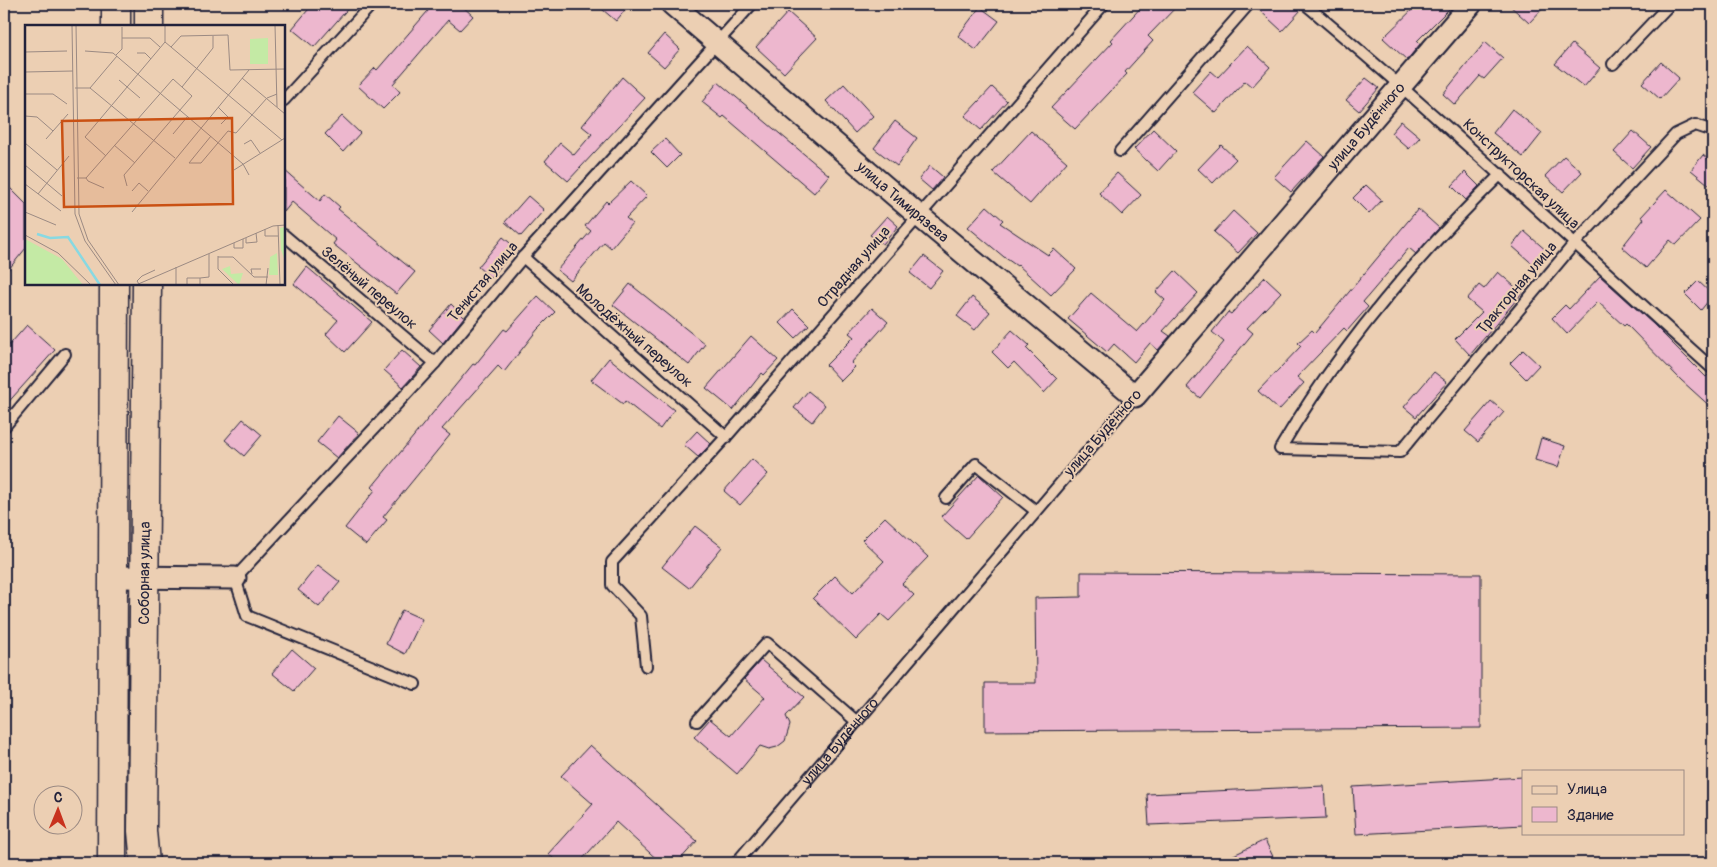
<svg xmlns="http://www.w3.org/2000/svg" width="1717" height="867" viewBox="0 0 1717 867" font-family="Pangolin,sans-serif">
	<rect width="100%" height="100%" fill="#eccfb3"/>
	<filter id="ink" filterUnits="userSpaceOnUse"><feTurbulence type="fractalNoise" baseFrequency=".02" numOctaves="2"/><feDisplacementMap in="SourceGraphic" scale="10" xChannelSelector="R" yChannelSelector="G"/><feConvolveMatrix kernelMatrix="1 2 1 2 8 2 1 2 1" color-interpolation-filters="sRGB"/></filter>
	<g filter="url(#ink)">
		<path fill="#edb7ce" stroke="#22223b" d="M313 4H352L314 47 292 29Z
			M434 4H460L473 16 460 30 448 20 393 84 400 92 383 109 358 86 375 68 377 70Z
			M596 4H630L616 21Z
			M1144 4H1179L1148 36 1153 41 1125 72 1127 74 1075 129 1051 108 1113 42 1111 40Z
			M1256 4H1293L1301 10 1282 31 1255 6Z
			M1418 4H1454L1417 41 1420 44 1407 60 1383 38Z
			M1508 4H1547L1529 23Z
			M980 7 999 21 976 50 958 36Z
			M788 12 817 38 784 73 756 47Z
			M664 34 680 49 664 67 648 53Z
			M1485 42 1503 58 1484 79 1480 76 1455 105 1443 94Z
			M1572 44 1600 68 1584 87 1555 64Z
			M1247 46 1270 67 1252 87 1245 81 1216 113 1192 92 1211 71 1218 77Z
			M1661 62 1679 78 1660 99 1642 83Z
			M622 77 645 98 568 181 545 161 560 143 574 155 592 134 582 126Z
			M1366 78 1379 88 1359 111 1346 100Z
			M718 82 829 175 814 193 724 116 722 118 702 102Z
			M844 84 873 116 855 133 826 101Z
			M992 87 1007 101 981 130 965 116Z
			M1512 109 1542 133 1523 157 1493 133Z
			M342 116 360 133 343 152 325 134Z
			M895 121 917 138 897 166 874 148Z
			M1401 121 1420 137 1409 149 1391 133Z
			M1153 129 1176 151 1158 171 1134 149Z
			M1031 131 1067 162 1030 204 993 172Z
			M1633 131 1651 147 1632 168 1614 152Z
			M665 139 680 155 667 168 651 152Z
			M1307 141 1324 156 1291 192 1274 177Z
			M1221 145 1236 159 1213 183 1198 169Z
			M1703 155 1713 163V188L1691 170Z
			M1564 156 1582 172 1563 192 1545 176Z
			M930 166 943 177 932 190 919 179Z
			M284 170 320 201 325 194 340 207 338 209 415 272 396 294 333 244 336 240 292 202 284 212Z
			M1465 172 1479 186 1466 200 1452 186Z
			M1117 173 1141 195 1122 215 1099 193Z
			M631 181 647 196 626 218 632 223 611 248 604 242 571 281 557 270 591 231 585 226 606 201 608 203Z
			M4 182 26 204V248L4 275Z
			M1366 185 1382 200 1369 214 1353 198Z
			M1666 190 1700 220 1676 245 1670 240 1646 268 1622 247 1644 219 1641 217Z
			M528 196 544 210 521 236 505 222Z
			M987 206 1003 220 1000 223 1048 255 1054 249 1076 269 1051 295 1018 265 1017 266 1004 257 968 227Z
			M1418 209 1439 228 1416 254 1409 248 1363 302 1368 307 1347 331 1344 328 1297 377 1304 383 1279 410 1258 391 1301 346 1298 343 1312 330 1315 333Z
			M1233 211 1257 233 1238 253 1214 232Z
			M887 216 898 226 883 244 870 235Z
			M1524 231 1548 252 1536 267 1512 246Z
			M503 237 516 248 491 278 478 267Z
			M924 256 943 271 929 288 910 273Z
			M307 267 372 322 345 352 326 334 338 320 294 284Z
			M1175 271 1198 293 1163 331 1170 336 1158 350 1150 343 1134 362 1114 344 1107 352 1068 319 1091 293 1137 332 1165 300 1156 292Z
			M1498 272 1522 293 1470 355 1455 339 1482 312 1467 299 1479 285 1484 289Z
			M1600 276 1653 324 1706 377 1709 374 1713 376V409L1681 380 1626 324 1624 326 1598 302 1567 334 1552 318 1565 305 1569 309Z
			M1265 277 1281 292 1247 328 1253 333 1200 398 1187 387 1224 342 1212 332 1228 312 1231 314Z
			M1698 281 1713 295 1701 310 1685 294Z
			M630 284 705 344 689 365 613 305Z
			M538 296 555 312 537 330 504 372 498 366 442 429 450 435 383 517 387 520 366 545 345 528 375 490 372 487 473 364 475 365 504 329 507 331Z
			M972 297 990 312 975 330 957 316Z
			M451 304 464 317 443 343 429 330Z
			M872 308 888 322 851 363 855 367 841 381 826 365 854 337 849 333Z
			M793 309 809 325 795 338 780 323Z
			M27 325 55 350 4 407V351Z
			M1012 330 1029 345 1026 348 1057 379 1044 393 1014 362 1008 368 992 352Z
			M751 336 778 360 764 375 762 373 733 410 706 388Z
			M402 350 421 367 403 387 384 370Z
			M1523 350 1539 365 1526 379 1510 363Z
			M609 358 674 410 660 429 625 401 623 404 591 380Z
			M1434 372 1447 382 1416 417 1404 407Z
			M808 391 825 405 812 422 794 408Z
			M1491 401 1504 412 1478 442 1465 431Z
			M338 416 359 433 337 458 317 442Z
			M243 419 262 435 244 456 225 440Z
			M697 431 711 444 698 457 684 445Z
			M1541 438 1565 446 1558 467 1535 460Z
			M752 459 768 474 740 505 724 491Z
			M979 475 1003 497 966 539 941 517Z
			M885 517 928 557 902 584 914 595 889 621 881 614 856 640 813 598 835 576 853 593 884 561 862 540Z
			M695 526 722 547 689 588 662 567Z
			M318 565 340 582 319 607 298 590Z
			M1081 572 1481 574V728L985 731V683H1036L1035 598 1081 597Z
			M402 610 422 619 405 654 386 644Z
			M292 649 314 668 294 691 272 673Z
			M761 660 804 697 786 716 790 725 785 741 777 747 769 749 760 746 737 774 694 737 710 719 731 736 765 697 744 679Z
			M590 745 697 841 677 863H661L616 822 579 863H559L548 854 593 804 561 776Z
			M1523 777V825L1356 834 1353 787Z
			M1324 786 1326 818 1149 825 1147 794Z
			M1265 840 1276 863H1217Z"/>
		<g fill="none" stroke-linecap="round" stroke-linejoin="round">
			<g stroke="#22223b" stroke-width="14">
				<g id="lane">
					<path d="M1305 4C1445 121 1577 247 1713 369"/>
					<path d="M1613 64 1670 4"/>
					<path d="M284 100 372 4"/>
					<path d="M1120 151 1249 4"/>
					<path d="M1501 174C1417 256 1339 348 1280 449L1400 452 1574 244 1676 134 1695 125 1713 131"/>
					<path d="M284 235 435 363"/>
					<path d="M523 257 726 437"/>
					<path d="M4 427 65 354"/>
					<path d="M946 498 976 464 1036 511"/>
					<path d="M646 666 641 616 612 585V562L726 437 1104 4"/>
					<path d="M415 684 247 616 235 578 435 363 523 257 752 4"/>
					<path d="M697 721 767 643 857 722"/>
					<path id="s1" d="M736 863 1135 396"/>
				</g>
			</g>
			<g stroke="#22223b" stroke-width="25">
				<g id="street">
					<path id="s2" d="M672 4 918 215 1135 396 1471 4"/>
					<path d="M113 577 235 578"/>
				</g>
			</g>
			<g stroke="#22223b" stroke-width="31">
				<g id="secondary">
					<path d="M116 26V4"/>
					<path d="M149 26V4"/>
					<path d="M112 863 114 284"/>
					<path id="s3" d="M145 863 142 831 147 284"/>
				</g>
			</g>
			<use href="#lane" stroke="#eccfb3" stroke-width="10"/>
			<use href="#street" stroke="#eccfb3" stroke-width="21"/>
			<use href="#secondary" stroke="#eccfb3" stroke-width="28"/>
		</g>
	</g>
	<g text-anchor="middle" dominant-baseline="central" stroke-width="4" stroke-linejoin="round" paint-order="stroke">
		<g font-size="15" fill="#22223b" stroke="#eccfb3">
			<text stroke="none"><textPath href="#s2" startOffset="962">улица Будённого</textPath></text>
			<text transform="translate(1521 174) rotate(43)">Конструкторская улица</text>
			<text stroke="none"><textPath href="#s2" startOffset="304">улица Тимирязева</textPath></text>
			<text transform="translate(854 267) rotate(-49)">Отрадная улица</text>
			<text transform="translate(483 282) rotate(-50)">Тенистая улица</text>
			<text transform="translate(369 288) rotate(40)">Зелёный переулок</text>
			<text transform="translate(1517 288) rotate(-50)">Тракторная улица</text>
			<text transform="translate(634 336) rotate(41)">Молодёжный переулок</text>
			<text transform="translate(1103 433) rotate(-49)">улица Будённого</text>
			<text stroke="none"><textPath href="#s3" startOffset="290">Соборная улица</textPath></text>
			<text stroke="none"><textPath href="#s1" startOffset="160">улица Будённого</textPath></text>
		</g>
	</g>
	<g transform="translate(25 25)">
		<rect width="260" height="260" fill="#eccfb3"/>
		<path d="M243 13V39H225V14ZM260 202V236L256 225 255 203ZM0 214 37 234 58 260H0ZM252 228 253 250H244L245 232ZM205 241 206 249 218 248 214 260 197 244Z" fill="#c4eaa5"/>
		<path fill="none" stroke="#88d9e2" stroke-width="2.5" d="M12 209 25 213 43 212 75 260"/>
		<path fill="none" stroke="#9b8a83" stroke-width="1" d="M47 0 50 189 60 216 91 260M51 0 54 189 63 215 94 260M250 0 252 82M97 13H125L135 22M140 17 257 115M146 22 156 11 203 10 205 45 260 44M60 26 88 28 218 139 224 150M0 27 42 26M112 28H120L126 34M91 30 97 24V2M0 47 48 46M217 53 260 89M94 55 115 73M157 62 188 23V11M50 63H65L150 133M65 63 92 31M0 69H28L42 79M193 82 203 92 196 99M0 91 12 92 28 106M148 109 163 91M186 111 164 138H176L203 106 211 108 242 73 252 69M60 112 140 17V1M60 112 81 131M21 114 43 89M0 118 32 145M219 119 226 115 235 128M89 120 110 138M0 140 37 171M209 145 260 113M52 153H61L63 156 79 163M61 153 148 54 167 71 99 150 102 161M0 159 36 186M107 166 114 158 123 166M13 169 44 131M0 187 31 200M107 187 224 45M253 200 255 260M240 204V211H253M0 210 33 228 66 260M221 213V218L232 217 231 208M209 218V223H218V214M193 231V244L209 260M193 232H208L229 252H243M227 249 226 244H236M175 253 184 252V229M114 259 112 256 117 251 130 245M111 260 248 201 260 200M151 260V242M162 260V253H175V260M241 260 243 243"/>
		<path fill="#ca5113" fill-opacity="0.15" stroke="#ca5113" stroke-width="2.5" d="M207 93 208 179 39 182 37 96Z"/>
		<rect width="260" height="260" fill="none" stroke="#22223b" stroke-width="2.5"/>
	</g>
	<rect width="1717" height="867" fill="none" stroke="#eccfb3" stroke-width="20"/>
	<rect x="10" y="10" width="1697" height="847" fill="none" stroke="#22223b" stroke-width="2" filter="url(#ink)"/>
	<rect x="1522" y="770" width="162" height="65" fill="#eccfb3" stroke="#9b8a83"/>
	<rect x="1532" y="786" width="25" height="8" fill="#eccfb3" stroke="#9b8a83"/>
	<text x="1567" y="794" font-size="15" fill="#22223b">Улица</text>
	<rect x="1532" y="807" width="25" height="15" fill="#edb7ce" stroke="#9b8a83"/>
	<text x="1567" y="820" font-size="15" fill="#22223b">Здание</text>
	<g transform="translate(58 810) rotate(1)"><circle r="24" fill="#eccfb3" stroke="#9b8a83"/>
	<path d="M0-4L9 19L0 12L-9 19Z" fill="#c8321e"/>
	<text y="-8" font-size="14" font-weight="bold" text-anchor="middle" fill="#22223b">С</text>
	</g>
</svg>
